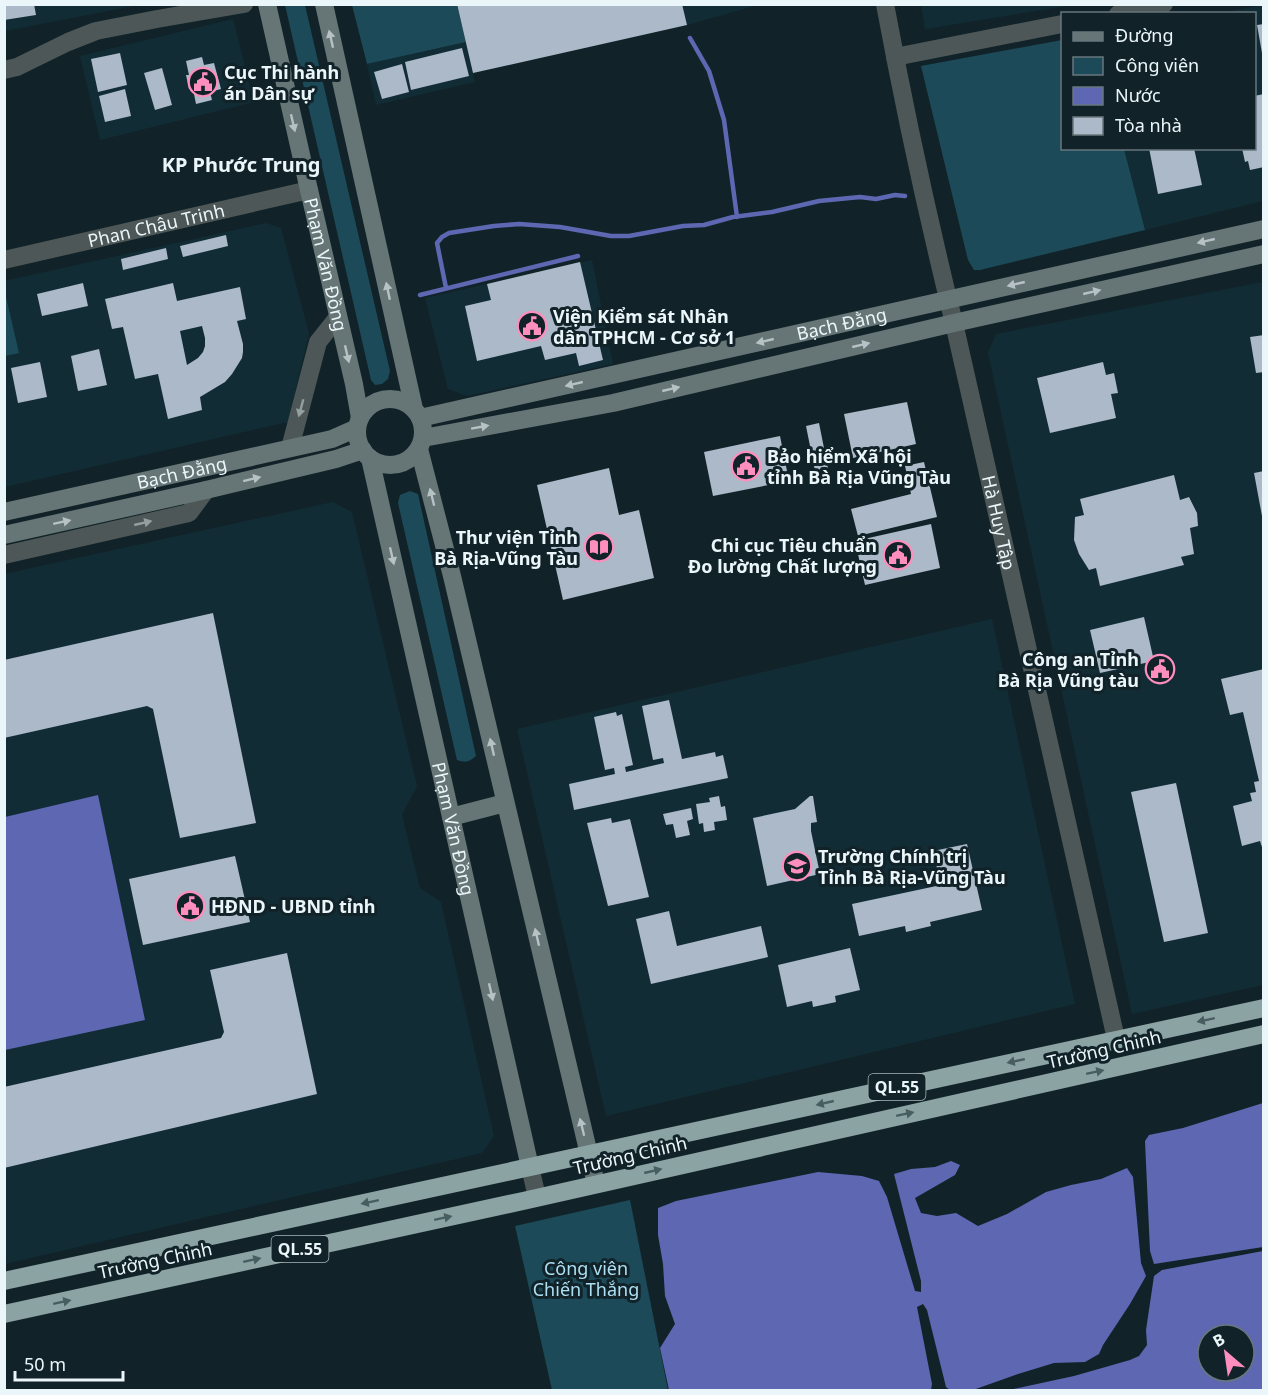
<svg xmlns="http://www.w3.org/2000/svg" width="1268" height="1395" viewBox="0 0 1268 1395" font-family="'Noto Sans',sans-serif">
	<rect width="100%" height="100%" fill="#112329"/>
	<path fill="#122c36" d="M921 4H1073V5L925 29Z
		M5 5H139L5 31Z
		M682 5V4L758 5 687 25Z
		M1263 5V201L1145 230 1124 149 1254 148V14L1221 13Z
		M233 19 254 102 100 140 80 56Z
		M466 42 475 82 376 105 367 64Z
		M266 223 281 228 309 333 288 422 5 487 4 281Z
		M592 260 613 364 467 396 448 389 425 298Z
		M1263 282V985L1132 1014 988 353 996 334Z
		M333 502 352 512 417 786 402 815 420 888 441 902 494 1136 482 1153 5 1264 4 574Z
		M992 619 1075 1004 606 1116 517 729Z"/>
	<path fill="#1c4a59" d="M285 5H305L390 371 388 379 382 384 375 385 371 380Z
		M352 5H457L466 42 367 64Z
		M1062 40V148L1124 149 1145 230 980 270H974L968 260 921 66Z
		M4 288 19 353 5 356H4Z
		M410 491 418 494 476 756C469 762 466 763 457 760L398 503 400 495Z
		M630 1200 668 1390H552L515 1226Z"/>
	<path fill="#5e67b2" fill-rule="evenodd" d="M98 795 145 1020 5 1050V817Z
		M1263 1103V1247L1154 1264 1150 1251 1145 1141 1149 1135 1183 1128Z
		M951 1161 960 1165 955 1175 915 1198 921 1213 937 1216 956 1213 978 1226 1007 1214 1046 1192 1071 1185 1101 1179 1127 1168 1133 1177 1141 1263 1146 1276 1130 1304 1103 1345 1099 1354 1085 1362 1054 1363 1018 1374 973 1390H950L946 1387 927 1310 923 1304 917 1307 932 1384 931 1390H669L660 1348 675 1324 665 1296 663 1264 658 1235V1208L676 1201 818 1172 862 1176 879 1181 887 1197 915 1291 921 1292V1281L894 1174 911 1169 935 1167Z
		M1263 1251V1390H1009L1074 1376 1130 1360 1139 1356 1147 1345 1146 1330 1154 1276 1162 1270ZM1208 1335H1244V1371H1208Z"/>
	<g fill="none" stroke-linecap="round" stroke-linejoin="round">
		<path stroke="#5e67b2" stroke-width="4.5" d="M690 38 709 71 724 120 737 217
			M446 288 437 243 442 237 449 233 494 226 519 224 560 227 611 236H629L683 226 704 225 733 217 772 212 819 201 860 197 876 199 895 195 905 196
			M420 295 578 256"/>
	</g>
	<path fill="#abb9c8" fill-rule="evenodd" d="M4 4H34L36 15 4 20Z
		M457 4H682L687 25 473 73Z
		M1264 24V53H1262L1257 25Z
		M462 48 469 76 411 90 405 62Z
		M120 53 127 85 98 92 91 59Z
		M202 57 204 65 214 63 221 89 210 92 212 100 196 104 193 89H189L186 75H189L186 61Z
		M402 64 409 92 382 99 374 72Z
		M162 68 172 105 155 110 144 73Z
		M125 89 131 116 105 122 99 96Z
		M1264 94V167L1250 170 1248 161 1245 162 1242 148H1254V96Z
		M1149 148H1194L1202 185 1158 194Z
		M226 235 228 246 183 257 180 246Z
		M166 248 168 259 123 270 121 259Z
		M580 262 603 360 579 366 576 353 545 360 541 346 477 361 465 306 491 300 487 284Z
		M83 283 88 306 42 316 37 294Z
		M173 283 177 301 240 287 246 319 237 321 243 344V352L242 358 232 374 225 382 200 397 202 410 168 419 158 374 135 379 123 327 112 329 105 299ZM202 326 205 338V346L203 352 198 358 187 365 180 331Z
		M1264 335V372L1256 373 1250 337Z
		M99 349 107 385 78 391 71 356Z
		M40 362 47 397 18 403 11 368Z
		M1103 362 1106 375 1114 373 1118 393 1111 394 1116 418 1050 433 1037 378Z
		M907 402 916 444 853 458 844 414Z
		M819 423 828 468 815 471 806 426Z
		M780 436 789 481 713 496 704 452Z
		M924 462 937 517 858 536 851 509 911 494 905 466Z
		M609 468 619 515 639 510 654 578 563 600 537 485Z
		M1264 471V516H1262L1254 473Z
		M1174 475 1180 500 1189 497 1197 513 1198 526 1190 528 1194 554 1181 557 1184 565 1100 586 1096 568 1089 570 1079 554 1074 540 1075 517 1084 515 1080 499Z
		M931 524 940 568 865 585 855 541Z
		M213 613 256 823 180 838 153 709 147 706 4 738V660Z
		M1144 617 1154 661 1100 673 1090 630Z
		M1264 669V847H1262L1260 841 1242 846 1233 806 1252 801 1250 793 1256 792 1254 782 1259 781 1243 712 1230 715 1221 679Z
		M669 700 682 759 715 752 716 757 723 755 728 778 574 810 569 784 615 774 614 768 605 770 594 717 616 712 617 716 622 714 633 765 625 767 626 772 664 763 663 758 653 760 642 706Z
		M1176 783 1208 933 1164 942 1131 792Z
		M719 796 721 807 725 806 727 820 714 822 715 830 704 832 703 823 699 824 696 804 710 802 709 798Z
		M810 796H813L817 822 811 823V831L820 874 767 886 753 818 795 809Z
		M691 808 693 819 687 821 690 835 676 838 673 824 666 825 663 814Z
		M611 818 612 823 630 819 649 897 608 906 587 823Z
		M967 844 982 910 930 922 931 926 906 932 905 926 859 936 852 904 941 885 933 851Z
		M235 856 250 922 143 945 129 879Z
		M669 911 677 946 761 926 768 957 651 984 636 919Z
		M850 948 860 990 835 996 836 1002 813 1007 812 1001 787 1007 778 965Z
		M287 953 317 1094 4 1168V1087L221 1038 224 1032 210 970Z"/>
	<g fill="none" stroke-linecap="round" stroke-linejoin="round">
		<g stroke="#4d5757" stroke-width="18">
			<path id="s1" d="M885 4C905 112 928 218 954 323L1116 1039"/>
			<path d="M1118 14 1164 4"/>
			<path d="M895 57 1062 24"/>
			<path d="M4 70 17 67 68 42 96 31 157 19 244 4"/>
			<path id="s2" d="M4 260 309 190"/>
			<path d="M290 448 318 342 338 317"/>
			<path d="M4 555 189 513 206 490"/>
			<path d="M530 1167 537 1197"/>
		</g>
		<g stroke="#667576" stroke-width="18">
			<path id="s3" d="M267 4 309 190 354 384 360 418"/>
			<path d="M324 4 414 409"/>
			<circle cx="390" cy="432" r="33"/>
			<path id="s4" d="M420 418 1264 229"/>
			<path d="M423 438 613 403 954 323 1264 254"/>
			<path d="M419 449 452 576 596 1184"/>
			<path id="s5" d="M370 458 530 1167"/>
			<path id="s6" d="M4 512 332 439 357 428"/>
			<path d="M4 535 206 490 336 459 363 450"/>
			<path d="M451 817 505 803"/>
		</g>
		<path stroke="#8ba3a3" stroke-width="18" d="M4 1281 1264 1008
			M4 1314 523 1201 1264 1034"/>
	</g>
	<defs><path id="oneway-solid" d="M-6-.8H1V-3.2L6.5 0L1 3.2V.8H-6Z" transform="scale(1.5)"/></defs>
	<g fill="#b6c2c5">
		<use href="#oneway-solid" transform="translate(331 39) rotate(-103)"/>
		<use href="#oneway-solid" transform="translate(293 123) rotate(77)"/>
		<use href="#oneway-solid" transform="translate(1206 241) rotate(167)"/>
		<use href="#oneway-solid" transform="translate(1016 284) rotate(167)"/>
		<use href="#oneway-solid" transform="translate(388 291) rotate(-102)"/>
		<use href="#oneway-solid" transform="translate(1092 292) rotate(-13)"/>
		<use href="#oneway-solid" transform="translate(765 341) rotate(167)"/>
		<use href="#oneway-solid" transform="translate(861 345) rotate(-13)"/>
		<use href="#oneway-solid" transform="translate(347 354) rotate(77)"/>
		<use href="#oneway-solid" transform="translate(574 384) rotate(167)"/>
		<use href="#oneway-solid" transform="translate(671 389) rotate(-13)"/>
		<use href="#oneway-solid" transform="translate(480 427) rotate(-10)"/>
		<use href="#oneway-solid" transform="translate(252 479) rotate(-14)"/>
		<use href="#oneway-solid" transform="translate(432 497) rotate(-104)"/>
		<use href="#oneway-solid" transform="translate(62 522) rotate(-12)"/>
		<use href="#oneway-solid" transform="translate(392 556) rotate(77)"/>
		<use href="#oneway-solid" transform="translate(492 747) rotate(-103)"/>
		<use href="#oneway-solid" transform="translate(537 937) rotate(-103)"/>
		<use href="#oneway-solid" transform="translate(491 992) rotate(77)"/>
		<use href="#oneway-solid" transform="translate(582 1127) rotate(-104)"/>
	</g>
	<g fill="#949fa0">
		<use href="#oneway-solid" transform="translate(301 408) rotate(105)"/>
		<use href="#oneway-solid" transform="translate(143 523) rotate(-13)"/>
	</g>
	<g fill="#485d60">
		<use href="#oneway-solid" transform="translate(1206 1020) rotate(168)"/>
		<use href="#oneway-solid" transform="translate(1016 1061) rotate(168)"/>
		<use href="#oneway-solid" transform="translate(1095 1072) rotate(-12)"/>
		<use href="#oneway-solid" transform="translate(825 1103) rotate(167)"/>
		<use href="#oneway-solid" transform="translate(905 1114) rotate(-12)"/>
		<use href="#oneway-solid" transform="translate(653 1171) rotate(-13)"/>
		<use href="#oneway-solid" transform="translate(370 1202) rotate(168)"/>
		<use href="#oneway-solid" transform="translate(443 1218) rotate(-12)"/>
		<use href="#oneway-solid" transform="translate(252 1260) rotate(-12)"/>
		<use href="#oneway-solid" transform="translate(62 1302) rotate(-12)"/>
	</g>
	<defs>
		<g id="civic-ring" transform="scale(1.5)"><circle r="9.5" fill="#112329" stroke="#fe8ebd" stroke-width="1.5"/><path d="M-.6-6.5H3V-4.5H.6V-3L4-1V1h2V6H-6V1h2V-1L-.6-3ZM-1.2 2.5V6h2.4V2.5Z" fill="#fe8ebd"/></g>
		<g id="library-ring" transform="scale(1.5)"><circle r="9.5" fill="#112329" stroke="#fe8ebd" stroke-width="1.5"/><path d="M-6-4Q-3-5.5-.7-3.5V5Q-3 3-6 4ZM6-4Q3-5.5 .7-3.5V5Q3 3 6 4Z" fill="#fe8ebd"/></g>
		<g id="university-ring" transform="scale(1.5)"><circle r="9.5" fill="#112329" stroke="#fe8ebd" stroke-width="1.5"/><path d="M0-5L7-2L0 1L-7-2ZM-4 1L0 2.5L4 1V4Q0 6-4 4Z" fill="#fe8ebd"/></g>
	</defs>
	<g fill-rule="evenodd">
		<use href="#civic-ring" x="203" y="82"/>
		<use href="#civic-ring" x="532" y="326"/>
		<use href="#civic-ring" x="746" y="466"/>
		<use href="#library-ring" x="599" y="547"/>
		<use href="#civic-ring" x="898" y="555"/>
		<use href="#civic-ring" x="1160" y="669"/>
		<use href="#university-ring" x="797" y="866"/>
		<use href="#civic-ring" x="190" y="906"/>
	</g>
	<g text-anchor="middle" dominant-baseline="central" stroke-width="6" stroke-linejoin="round" paint-order="stroke">
		<g fill="#112329" stroke="#aab7bb" stroke-width="1.5">
			<rect x="868.5" y="1074" width="57" height="26" rx="4.5"/>
			<rect x="271.5" y="1236" width="57" height="26" rx="4.5"/>
		</g>
		<g font-size="16" font-weight="bold" fill="#ebf6fa">
			<text x="897" y="1087">QL.55</text>
			<text x="300" y="1249">QL.55</text>
		</g>
		<g font-size="18" font-weight="bold" fill="#ebf6fa" stroke="#112329" text-anchor="start">
			<text x="224" y="72">Cục Thi hành<tspan x="224" dy="21">án Dân sự</tspan></text>
			<text x="553" y="316">Viện Kiểm sát Nhân<tspan x="553" dy="21">dân TPHCM - Cơ sở 1</tspan></text>
			<text x="767" y="456">Bảo hiểm Xã hội<tspan x="767" dy="21">tỉnh Bà Rịa Vũng Tàu</tspan></text>
			<text x="578" y="537" text-anchor="end">Thư viện Tỉnh<tspan x="578" dy="21">Bà Rịa-Vũng Tàu</tspan></text>
			<text x="877" y="545" text-anchor="end">Chi cục Tiêu chuẩn<tspan x="877" dy="21">Đo lường Chất lượng</tspan></text>
			<text x="1139" y="659" text-anchor="end">Công an Tỉnh<tspan x="1139" dy="21">Bà Rịa Vũng tàu</tspan></text>
			<text x="818" y="856">Trường Chính trị<tspan x="818" dy="21">Tỉnh Bà Rịa-Vũng Tàu</tspan></text>
			<text x="211" y="906">HĐND - UBND tỉnh</text>
		</g>
		<g font-size="18" fill="#ebf6fa" stroke="#112329">
			<text stroke="none"><textPath href="#s2" startOffset="156">Phan Châu Trinh</textPath></text>
			<text stroke="none"><textPath href="#s3" startOffset="267">Phạm Văn Đồng</textPath></text>
			<text stroke="none"><textPath href="#s4" startOffset="432">Bạch Đằng</textPath></text>
			<text stroke="none"><textPath href="#s6" startOffset="182">Bạch Đằng</textPath></text>
			<text stroke="none"><textPath href="#s1" startOffset="531">Hà Huy Tập</textPath></text>
			<text stroke="none"><textPath href="#s5" startOffset="380">Phạm Văn Đồng</textPath></text>
			<text transform="translate(1104 1049) rotate(-13)">Trường Chinh</text>
			<text transform="translate(630 1155) rotate(-13)">Trường Chinh</text>
			<text transform="translate(155 1260) rotate(-12)">Trường Chinh</text>
		</g>
		<g font-size="18" fill="#addff3" stroke="#112329">
			<text x="586" y="1268">Công viên<tspan x="586" dy="21">Chiến Thắng</tspan></text>
		</g>
		<g font-size="20" font-weight="bold" fill="#ebf6fa" stroke="#112329">
			<text x="241" y="164">KP Phước Trung</text>
		</g>
	</g>
	<rect width="1268" height="1395" fill="none" stroke="#ebf6fa" stroke-width="12"/>
	<rect x="1061" y="12" width="195" height="138" fill="#112329" stroke="#68777d" stroke-width="1.5"/>
	<rect x="1073" y="32" width="30" height="9" fill="#667576" stroke="#68777d" stroke-width="1.5"/>
	<text x="1115" y="42" font-size="18" fill="#ebf6fa">Đường</text>
	<rect x="1073" y="57" width="30" height="18" fill="#1c4a59" stroke="#68777d" stroke-width="1.5"/>
	<text x="1115" y="72" font-size="18" fill="#ebf6fa">Công viên</text>
	<rect x="1073" y="87" width="30" height="18" fill="#5e67b2" stroke="#68777d" stroke-width="1.5"/>
	<text x="1115" y="102" font-size="18" fill="#ebf6fa">Nước</text>
	<rect x="1073" y="117" width="30" height="18" fill="#abb9c8" stroke="#68777d" stroke-width="1.5"/>
	<text x="1115" y="132" font-size="18" fill="#ebf6fa">Tòa nhà</text>
	<g transform="translate(1226 1353) rotate(331)"><circle r="28" fill="#112329" stroke="#68777d" stroke-width="1.5"/>
	<path d="M0-4.5L10 22L0 15L-10 22Z" fill="#fe8ebd"/>
	<text y="-9" font-size="16" font-weight="bold" text-anchor="middle" fill="#ebf6fa">B</text>
	</g>
	<path d="M15 1371v9h108v-9" fill="none" stroke="#ebf6fa" stroke-width="3"/>
	<text x="24" y="1371" font-size="18" fill="#ebf6fa" stroke="#112329" stroke-width="4.5" paint-order="stroke">50 m</text>
</svg>
